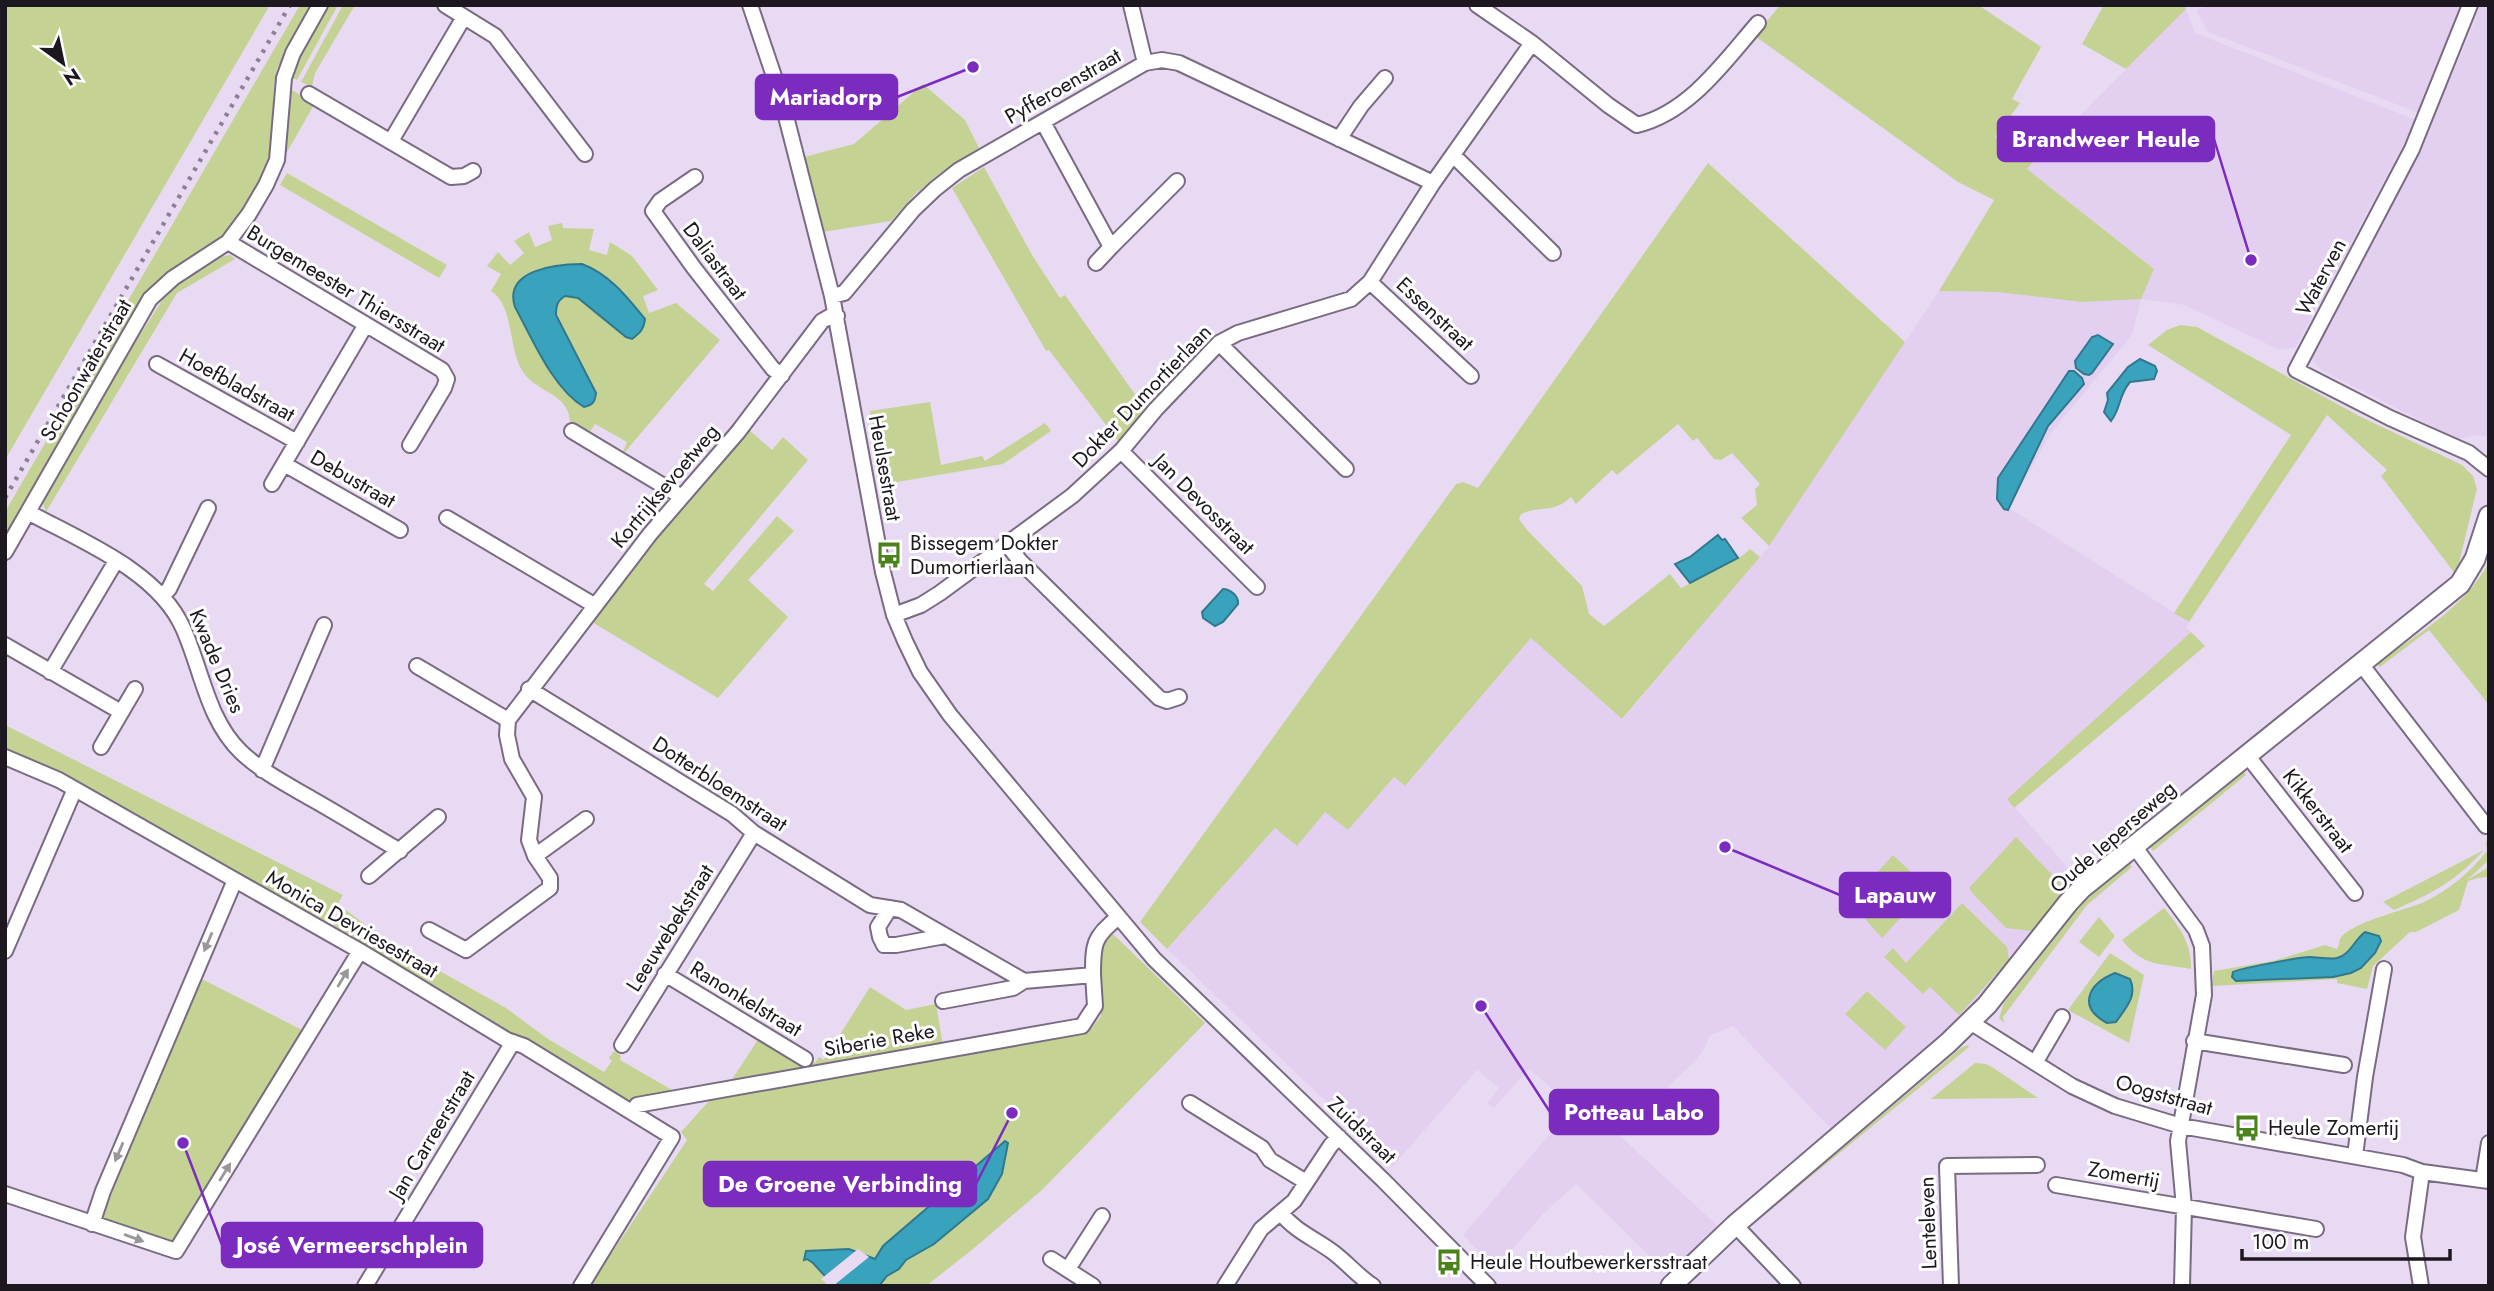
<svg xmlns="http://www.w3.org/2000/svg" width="2494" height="1291" viewBox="0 0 2494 1291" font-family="Jost,sans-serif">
	<rect width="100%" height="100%" fill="#e9daf3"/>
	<path fill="#e3d0f0" d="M2210 5H2461L2419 113 2208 32 2196 10Z
		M2481 5H2489V437L2478 435 2457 439 2321 370 2312 360 2315 345 2402 182 2464 48Z
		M2186 9 2195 33 2416 120 2296 347 2280 350 2184 305 2141 299 2132 335 2051 433 2009 508 2189 622 2187 628 2191 632 2007 799 2078 879 2010 963 1939 1041 1831 1129 1733 1026 1710 1035 1706 1046 1694 1062 1619 1135 1719 1227 1667 1273 1576 1184 1544 1213 1495 1269 1463 1235 1573 1107 1529 1069 1494 1108 1487 1103 1499 1088 1477 1070 1393 1166 1167 949 1275 828 1325 811 1394 777 1406 785 1531 638 1623 719 1769 546 1939 291 1997 292 2153 268 2027 169Z"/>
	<path fill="#c4d393" d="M5 5H270L5 460Z
		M300 5H312L277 69 274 85 271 149 261 178 236 220 218 240 164 274 137 309 5 539V512Z
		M327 5H338L297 80 291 77 298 58Z
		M343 5H355L315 73 312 87 301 82Z
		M1780 5H1978L2041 47 2012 99 2020 103 1995 137 2035 160 2027 169 2154 269 2141 299 2082 302 1997 292 1939 291 1994 200 1958 182 1755 36Z
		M2104 5H2184L2186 9 2126 69 2082 44Z
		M923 84 965 120 979 148 939 174 915 194 891 221 823 232 804 157 854 144Z
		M288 88 315 103 286 154Z
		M1708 163 1905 342 1769 546 1741 518 1757 505 1755 489 1760 484 1732 453 1721 460 1714 459 1697 438 1693 441 1678 424 1617 475 1612 470 1576 504 1571 497C1553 514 1541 505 1521 514L1519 519 1527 530 1582 586 1589 614 1604 626 1670 574 1681 588 1742 556 1750 549 1760 557 1622 719 1531 638 1405 786 1394 777 1348 830 1325 812 1297 846 1275 828 1167 949 1140 922 1456 484 1463 482 1478 488Z
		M984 167 1032 255 1060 298 1065 295 1146 410 1119 442 1049 350 1046 351 952 188Z
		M287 173 447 265 439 278 280 185Z
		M562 223 563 228 594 229 589 250 607 255 610 242 632 256 658 290 643 296 649 313 676 303 720 340 625 452H623L627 442 595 424 589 433 570 422C569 393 537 393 523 372 508 349 514 305 491 291L501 274 487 266 498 252 510 265 524 253 514 241 529 232 535 247 552 240 548 226Z
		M230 255 235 259 177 293 46 512 43 504 46 495 131 349 163 299 179 282 219 257Z
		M2180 325 2197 327 2359 416 2462 465 2473 476 2477 489 2456 575 2381 476 2387 470 2327 415 2189 622 2174 613 2291 435 2148 345 2167 330Z
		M930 402 941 465 982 456 985 461 1045 423 1051 431 1003 464 885 484 870 411Z
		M749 430 772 450 783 437 808 460 704 584 713 591 777 516 794 531 748 580 788 617 718 698 592 622 658 535Z
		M2489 562V705L2429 630 2380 667 2376 664C2417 634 2465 608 2489 562Z
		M2191 632 2205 646 2014 808 2007 799Z
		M5 725 343 895 326 924 70 778 5 750Z
		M2244 772 2246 775 2153 851 2150 847Z
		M2016 837 2060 883 2063 892 2032 931 2006 928 1973 894 1969 888Z
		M2486 841 2489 844V860L2467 880 2489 867V877L2478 878 2468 881 2459 910 2416 932H2410L2373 966 2367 989 2337 983V979L2212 986 2214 971 2273 961 2325 945 2337 949C2339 946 2339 942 2340 939 2350 922 2406 910 2424 902 2449 890 2470 872 2487 851Z
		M2484 850C2456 881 2431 894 2394 910L2383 902Z
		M1893 855 1928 888 1882 938 1850 902Z
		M2129 863 2132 867 2087 905 2003 1017 2004 1023 1999 1018 2004 1003 2074 913 2090 895Z
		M1962 903 2007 947 2009 960 1959 1015 1930 987 1923 994 1884 957 1893 948 1906 963Z
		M343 908 393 945 506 1008 548 1039 604 1072 612 1061 609 1058 614 1051 621 1056 620 1060 679 1094 626 1100 512 1036 333 926Z
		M2164 908C2179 926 2192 944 2191 969 2159 963 2143 967 2122 940Z
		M2099 917 2115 936 2099 957 2079 942Z
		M1112 933 1205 1023 1042 1190 973 1249 926 1286H590L687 1140 681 1132 710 1100 883 1066 1061 1037 1091 1029 1101 1016V951Z
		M2110 953 2144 975 2129 1043 2068 1010Z
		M198 977 306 1032 176 1244 97 1217Z
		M870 987 906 1010 936 1004 943 1045 729 1084 759 1038 803 1066 808 1058 815 1063 819 1057 824 1060Z
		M1867 991 1906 1027 1885 1050 1845 1014Z
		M1967 1045 1969 1047 1758 1220 1961 1048Z
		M1975 1063 1986 1064 1992 1067 2038 1098 1931 1099Z"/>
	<path fill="#39a2bd" stroke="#31788e" stroke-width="2" d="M582 264C609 274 627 297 645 319 644 329 640 333 632 339L626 337 578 298 565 296C557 301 556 306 556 315L596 393C595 402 593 405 584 407 553 389 532 338 515 307 503 270 556 264 582 264Z
		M2098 335 2113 344 2092 373 2089 375 2084 374 2076 368 2075 361 2092 337Z
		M2140 359 2155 366 2157 371 2154 379 2130 382C2118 396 2122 406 2111 421L2104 412 2108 400 2107 393 2128 367Z
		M2069 371H2074L2082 378 2084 384 2048 426 2008 510 2004 509 1997 499 1998 478Z
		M1718 535 1722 540 1725 539 1738 558 1690 583 1675 564 1690 557Z
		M1223 589C1230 589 1239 596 1238 604L1223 622 1215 626 1203 618 1202 612Z
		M2365 932 2379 936 2381 941 2375 953 2361 968 2351 973 2333 977 2236 981 2232 977 2233 972C2237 969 2301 957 2309 957 2318 957 2329 960 2337 958 2350 955 2355 939 2365 932Z
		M2115 973 2130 979C2138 996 2125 1009 2116 1022L2107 1023C2077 1007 2088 984 2115 973Z
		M1005 1141 1008 1143 1002 1174 988 1199 934 1244 906 1260 899 1269 887 1276 879 1286H834L813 1263 807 1259 804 1260 806 1251 849 1249 875 1259 883 1246Z"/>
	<path fill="#e9daf3" d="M858 1249 869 1257 833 1286H829L821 1279Z"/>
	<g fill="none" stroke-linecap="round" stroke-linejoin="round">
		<g stroke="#796b81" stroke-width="18">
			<path id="street" d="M445 5 495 36 585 154
				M750 5 781 97 832 296 883 572 894 615 905 641 920 672 950 715 1154 959 1383 1180 1488 1286
				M1131 5 1145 63
				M1477 5 1532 43 1608 105 1637 125C1689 113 1725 61 1758 23
				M2470 5 2412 149 2296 370 2390 418 2469 453 2489 469
				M309 94 451 177 464 176 473 171
				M1043 122 1111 247 1177 181
				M1339 139 1361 106 1385 78
				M391 141 464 17
				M1453 155 1553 253
				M695 177 660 201 653 211 694 268 773 369 782 375
				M228 242 442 370 447 379 444 388 410 445
				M1096 263 1111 247
				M1370 282 1471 376
				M832 296 844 293 913 210 935 189 959 170 1145 63 1162 60 1179 63 1433 183
				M1219 343 1346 469
				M157 364 297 442
				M572 431 682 497
				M1121 451 1257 587
				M284 464 400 530
				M272 484 365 326
				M28 512C81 541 158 571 183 628 202 670 207 719 241 752 262 772 288 785 312 799 342 816 371 834 400 851
				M447 518 594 605
				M1007 544 1020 561 1159 698 1167 701 1179 697
				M5 552 150 299 173 278 228 242 249 214 266 185 277 160 284 78 293 53 320 5
				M162 596 169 589 208 508
				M894 615 921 605 940 593 1072 496 1121 451 1156 409 1219 343 1238 333 1351 299 1370 282 1433 183 1532 43
				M5 645 121 712
				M2361 664 2486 826
				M417 666 508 720
				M50 672 116 561
				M529 689 732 814 754 833 870 905 901 910 1024 981 1093 975C1093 945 1093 936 1119 917
				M101 747 135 689
				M2247 755 2355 893
				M5 757 59 780 235 880 360 951 507 1040 524 1046 672 1137 581 1286
				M262 770 324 625
				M2134 846 2196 930 2202 946 2204 995 2178 1141 2184 1207 2182 1286
				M535 856 586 819
				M369 876 438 817
				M890 908 878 927 880 937 884 945H896L945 936
				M429 930 466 950 550 888V878L535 856 529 840 534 797 512 759 507 735 508 720 650 534 738 432 822 321 829 317 837 316
				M5 951 74 791
				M665 974 805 1059
				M943 1001 1013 988 1024 981
				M1970 1022 2072 1086 2115 1106 2181 1126 2403 1165 2422 1172 2489 1181
				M2194 1041 2344 1065
				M622 1045 754 833
				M2035 1063 2062 1017
				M1190 1103 1262 1148 1270 1160 1306 1182
				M633 1112 637 1105 1082 1026 1095 1006 1093 975
				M2355 1156 2365 1077 2384 969
				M2483 1180 2489 1143
				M2056 1185 2316 1229
				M5 1194 176 1251 360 951
				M1281 1213C1294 1230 1313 1238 1330 1250 1345 1260 1356 1275 1373 1286
				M92 1224 103 1191 235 880
				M1735 1225 1793 1286
				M1051 1259 1093 1286
				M1068 1269 1102 1216
				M365 1286 513 1042
				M1225 1286 1261 1229 1294 1201 1331 1145 1339 1137
				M1951 1286 1947 1166 2037 1165
				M2421 1286 2413 1237 2422 1172"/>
		</g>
		<g stroke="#796b81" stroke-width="23">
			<path id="secondary" d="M1671 1286 1735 1225 1948 1043 1987 1005 2068 903 2082 888 2460 584 2475 559 2489 516"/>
		</g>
		<use href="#street" stroke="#fff" stroke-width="14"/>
		<use href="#secondary" stroke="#fff" stroke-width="19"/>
		<path stroke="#8c8193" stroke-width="4.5" stroke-dasharray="3.5 7" stroke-linecap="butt" d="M5 498 290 5"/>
	</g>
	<defs><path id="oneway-solid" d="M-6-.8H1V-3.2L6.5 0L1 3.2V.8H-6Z" transform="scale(1.75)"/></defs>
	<g fill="#99979b">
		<use href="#oneway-solid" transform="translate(208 942) rotate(113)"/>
		<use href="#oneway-solid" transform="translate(343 978) rotate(-59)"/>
		<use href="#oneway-solid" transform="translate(119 1152) rotate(113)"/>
		<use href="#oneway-solid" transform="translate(225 1172) rotate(-58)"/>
		<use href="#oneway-solid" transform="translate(134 1238) rotate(20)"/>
	</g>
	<defs>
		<g id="bus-bare" transform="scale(2.1)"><path d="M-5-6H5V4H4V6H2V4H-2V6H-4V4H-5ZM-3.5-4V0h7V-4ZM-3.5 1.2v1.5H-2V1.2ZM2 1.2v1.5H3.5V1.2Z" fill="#4b821a" stroke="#fff" stroke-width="2.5" paint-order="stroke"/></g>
	</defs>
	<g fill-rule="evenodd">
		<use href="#bus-bare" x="889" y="555"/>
		<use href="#bus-bare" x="2247" y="1128"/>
		<use href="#bus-bare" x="1449" y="1262"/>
	</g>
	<g text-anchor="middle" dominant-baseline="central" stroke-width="6" stroke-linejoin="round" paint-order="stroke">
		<g font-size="21" fill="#1d1720" stroke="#fff">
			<text transform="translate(1063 86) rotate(-30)">Pyfferoenstraat</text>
			<text transform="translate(715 261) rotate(53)">Daliastraat</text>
			<text transform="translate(2321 277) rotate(-62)">Waterven</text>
			<text transform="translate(346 289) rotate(31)">Burgemeester Thiersstraat</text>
			<text transform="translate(1435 314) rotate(43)">Essenstraat</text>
			<text transform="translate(86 370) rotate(-60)">Schoonwaterstraat</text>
			<text transform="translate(237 385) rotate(29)">Hoefbladstraat</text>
			<text transform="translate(1142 396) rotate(-46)">Dokter Dumortierlaan</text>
			<text transform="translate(885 468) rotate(80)">Heulsestraat</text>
			<text transform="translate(353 479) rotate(30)">Debustraat</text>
			<text transform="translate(665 486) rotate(-50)">Kortrijksevoetweg</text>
			<text transform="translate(1204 504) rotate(45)">Jan Devosstraat</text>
			<text transform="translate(217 661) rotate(67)">Kwade Dries</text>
			<text transform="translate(720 784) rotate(33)">Dotterbloemstraat</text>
			<text transform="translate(2318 811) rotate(52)">Kikkerstraat</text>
			<text transform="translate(2113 837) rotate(-41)">Oude Ieperseweg</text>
			<text transform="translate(352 924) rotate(30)">Monica Devriesestraat</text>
			<text transform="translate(670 928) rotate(-58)">Leeuwebekstraat</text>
			<text transform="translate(746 999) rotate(31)">Ranonkelstraat</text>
			<text transform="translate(879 1040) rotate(-10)">Siberie Reke</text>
			<text transform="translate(2164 1095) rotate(16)">Oogststraat</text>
			<text transform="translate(1362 1130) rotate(44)">Zuidstraat</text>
			<text transform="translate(432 1135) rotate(-59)">Jan Carreerstraat</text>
			<text transform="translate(2124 1175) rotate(10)">Zomertij</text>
			<text transform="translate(1928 1223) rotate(-92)">Lenteleven</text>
		</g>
		<g font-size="21" fill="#1d1720" stroke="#fff" text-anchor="start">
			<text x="910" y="543">Bissegem Dokter<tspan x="910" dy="24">Dumortierlaan</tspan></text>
			<text x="2268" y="1128">Heule Zomertij</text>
			<text x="1470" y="1262">Heule Houtbewerkersstraat</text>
		</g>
	</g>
	<path fill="none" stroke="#7b2cbf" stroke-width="2.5" d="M973 67L897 97M2251 260L2214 139M1725 847L1840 895M1481 1006L1550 1112M1012 1113L976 1184M183 1143L222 1245"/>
	<g fill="#7b2cbf" stroke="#fff" stroke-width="2.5">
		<circle cx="973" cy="67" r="7"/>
		<circle cx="2251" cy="260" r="7"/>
		<circle cx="1725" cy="847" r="7"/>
		<circle cx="1481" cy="1006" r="7"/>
		<circle cx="1012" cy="1113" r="7"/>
		<circle cx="183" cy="1143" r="7"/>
	</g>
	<g fill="#7b2cbf" stroke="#7b2cbf" stroke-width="2.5">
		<rect x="756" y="75" width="141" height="44" rx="7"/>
		<rect x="1998" y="117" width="216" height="44" rx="7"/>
		<rect x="1840" y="873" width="110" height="44" rx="7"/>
		<rect x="1550" y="1090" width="168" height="44" rx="7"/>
		<rect x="704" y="1162" width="272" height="44" rx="7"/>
		<rect x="222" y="1223" width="260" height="44" rx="7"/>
	</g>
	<g font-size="23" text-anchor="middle" font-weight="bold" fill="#fff">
		<text x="826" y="105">Mariadorp</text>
		<text x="2106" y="147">Brandweer Heule</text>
		<text x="1895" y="903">Lapauw</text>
		<text x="1634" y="1120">Potteau Labo</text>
		<text x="840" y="1192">De Groene Verbinding</text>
		<text x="352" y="1253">José Vermeerschplein</text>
	</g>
	<rect width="2494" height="1291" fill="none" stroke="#1d1720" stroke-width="14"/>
	<g transform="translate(63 63) rotate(147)" stroke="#ffffff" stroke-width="5" paint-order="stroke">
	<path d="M0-5L12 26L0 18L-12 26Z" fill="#1d1720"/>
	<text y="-10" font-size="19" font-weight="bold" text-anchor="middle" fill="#1d1720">N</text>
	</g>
	<path d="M2242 1249v10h208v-10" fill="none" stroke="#1d1720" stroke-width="3.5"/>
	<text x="2252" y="1249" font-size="21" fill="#1d1720" stroke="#ffffff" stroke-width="5" paint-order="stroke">100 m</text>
</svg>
